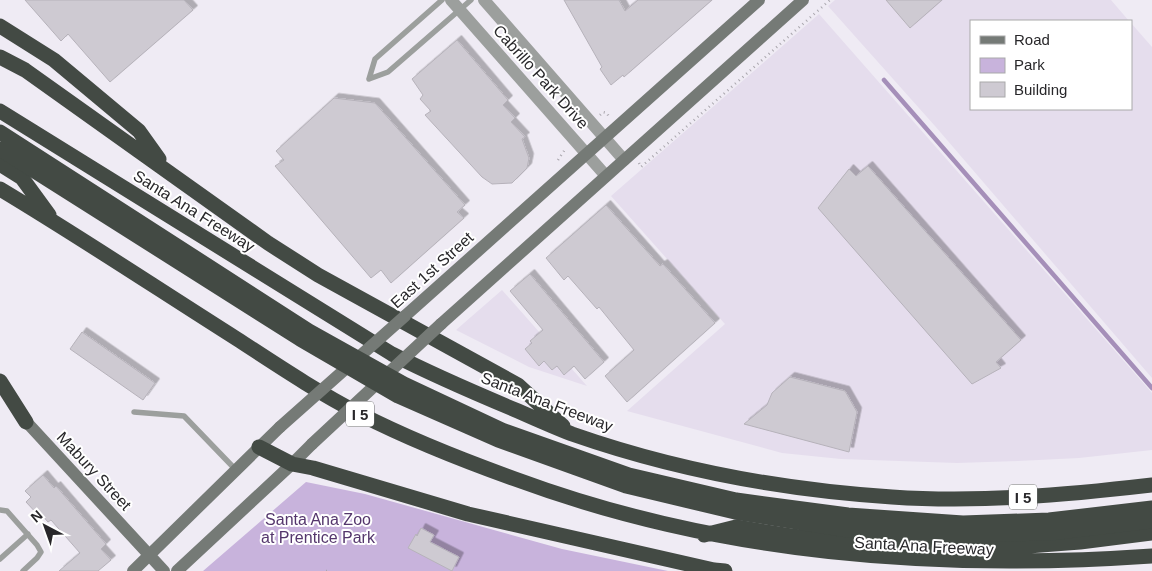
<svg xmlns="http://www.w3.org/2000/svg" width="1152" height="571" viewBox="0 0 1152 571" font-family="Helvetica,sans-serif">
	<defs>
		<filter id="shadow"><feDropShadow dx="4.5" dy="-4.5" stdDeviation="0" flood-color="#0004"/></filter>
	</defs>
	<rect width="100%" height="100%" fill="#efebf4"/>
	<path fill="#e5dded" d="M835 0H1111L1129 21H971V109H1131V23L1152 47V378L935 126 828 6Z
		M819 14 1152 393V450L1079 458 1018 461 957 463 841 459 782 453 627 411 725 324 611 196Z
		M502 290 587 386 529 367 456 330Z"/>
	<path fill="#c8b3dc" d="M306 482 365 494 562 549 668 571H203Z"/>
	<g fill="none" stroke-linecap="round" stroke-linejoin="round">
		<path stroke="#a58fb9" stroke-width="4.5" d="M884 80 1152 388"/>
	</g>
	<path fill="#cecad2" stroke="#b6b2ba" filter="url(#shadow)" d="M25 0H184L193 10 110 82 68 34 61 41Z
		M564 0H619L625 11 638 0H712L624 77 623 75 611 85 600 69 602 67Z
		M886 0H942L910 28Z
		M457 40 508 100 503 105 515 118 511 122 525 137 522 139 529 158 527 168 512 183 492 184 482 177 425 115 431 111 420 99 423 95 412 79Z
		M334 98 375 103 465 205 457 212 464 218 391 283 381 270 371 278 275 166 284 160 276 151Z
		M868 166 1021 340 996 362 1001 368 972 384 818 208 849 169 856 176Z
		M606 205 660 266 663 264 715 323 627 402 605 376 634 350 599 307 597 309 568 276 564 280 546 258Z
		M530 274 604 362 585 379 574 366 564 375 557 366 552 370 544 361 539 366 525 349 532 343 530 341 543 330 510 291Z
		M82 332 155 383 143 400 70 349Z
		M790 377 845 391 857 412 849 452 744 424 767 405 772 393Z
		M43 475 54 488 56 486 106 544 101 549 111 560 98 571H59L80 553 51 520 48 522 41 514 39 516 26 502 31 497 25 491Z
		M421 528 434 535 430 542 459 557 452 571 408 548 416 534 417 536Z"/>
	<g fill="none" stroke-linecap="round" stroke-linejoin="round">
		<path stroke="#a9a6ad" stroke-width="2.5" stroke-dasharray="1 4" stroke-linecap="butt" d="M600 115 603 112 607 113 609 117
			M558 160 566 148
			M639 163 641 167 830 0
			M326 571H327"/>
		<path stroke="#9c9f9d" stroke-width="5.5" d="M369 79 388 72 471 0
			M369 79 375 59 442 0
			M134 412 184 416 236 470
			M0 510 7 511 37 545 41 552 37 558 23 571
			M0 559 28 534"/>
		<path stroke="#9c9f9d" stroke-width="12" d="M451 0 606 176
			M484 0 624 160"/>
		<path stroke="#757a76" stroke-width="12" d="M405 316 759 0
			M441 324 803 0
			M21 416 164 571
			M133 571 280 427
			M177 571 292 464 312 444"/>
		<path stroke="#434a44" stroke-width="15" d="M0 26 54 60 139 131 159 159
			M0 57 25 70 268 243 318 275 518 385 563 426
			M0 111 392 354C433 375 475 393 518 411 536 419 554 427 572 434 675 470 784 490 892 497 979 503 1066 495 1152 485
			M0 164 22 178 49 215
			M0 189C80 237 158 289 237 339 277 365 317 392 360 414 409 439 462 460 515 479 721 555 934 571 1152 556
			M0 381 26 422
			M259 447 292 464 313 468 468 514 714 570 725 571
			M704 535 736 527 791 536 917 548 1028 546 1080 542 1152 533"/>
		<path stroke="#757a76" stroke-width="12" d="M280 427 405 316
			M312 444 441 324"/>
		<path stroke="#434a44" stroke-width="15" d="M0 132 309 331 404 384 502 430 629 475 736 500 848 515 963 523 1049 520 1152 508
			M0 149 300 339 398 396 498 440 626 486 735 512 847 530 965 535 1051 533 1152 521"/>
	</g>
	<g text-anchor="middle" dominant-baseline="central" stroke-width="4" stroke-linejoin="round" paint-order="stroke">
		<g fill="#fff" stroke="#68686a" stroke-width="1">
			<rect x="346" y="401.5" width="28" height="25" rx="4"/>
			<rect x="1009" y="484.5" width="28" height="25" rx="4"/>
		</g>
		<g font-size="15" font-weight="bold" fill="#28272a">
			<text x="360" y="414">I 5</text>
			<text x="1023" y="497">I 5</text>
		</g>
		<g font-size="16" fill="#28272a" stroke="#fff">
			<text transform="translate(541 77) rotate(48)">Cabrillo Park Drive</text>
			<text transform="translate(194 211) rotate(32)">Santa Ana Freeway</text>
			<text transform="translate(432 270) rotate(-42)">East 1st Street</text>
			<text transform="translate(547 402) rotate(21)">Santa Ana Freeway</text>
			<text transform="translate(94 471) rotate(47)">Mabury Street</text>
			<text transform="translate(924 546) rotate(3)">Santa Ana Freeway</text>
		</g>
		<g font-size="16" fill="#54366c" stroke="#fff">
			<text x="318" y="519">Santa Ana Zoo<tspan x="318" dy="18">at Prentice Park</tspan></text>
		</g>
	</g>
	<rect x="970" y="20" width="162" height="90" fill="#ffffff" stroke="#a9a9aa"/>
	<rect x="980" y="36" width="25" height="8" fill="#757a76" stroke="#a9a9aa"/>
	<text x="1014" y="45" font-size="15" fill="#28272a">Road</text>
	<rect x="980" y="58" width="25" height="15" fill="#c8b3dc" stroke="#a9a9aa"/>
	<text x="1014" y="70" font-size="15" fill="#28272a">Park</text>
	<rect x="980" y="82" width="25" height="15" fill="#cecad2" stroke="#a9a9aa"/>
	<text x="1014" y="95" font-size="15" fill="#28272a">Building</text>
	<g transform="translate(45 526) rotate(319)" stroke="#ffffff" stroke-width="4" paint-order="stroke">
	<path d="M0-4L9 19L0 12L-9 19Z" fill="#28272a"/>
	<text y="-8" font-size="14" font-weight="bold" text-anchor="middle" fill="#28272a">N</text>
	</g>
</svg>
